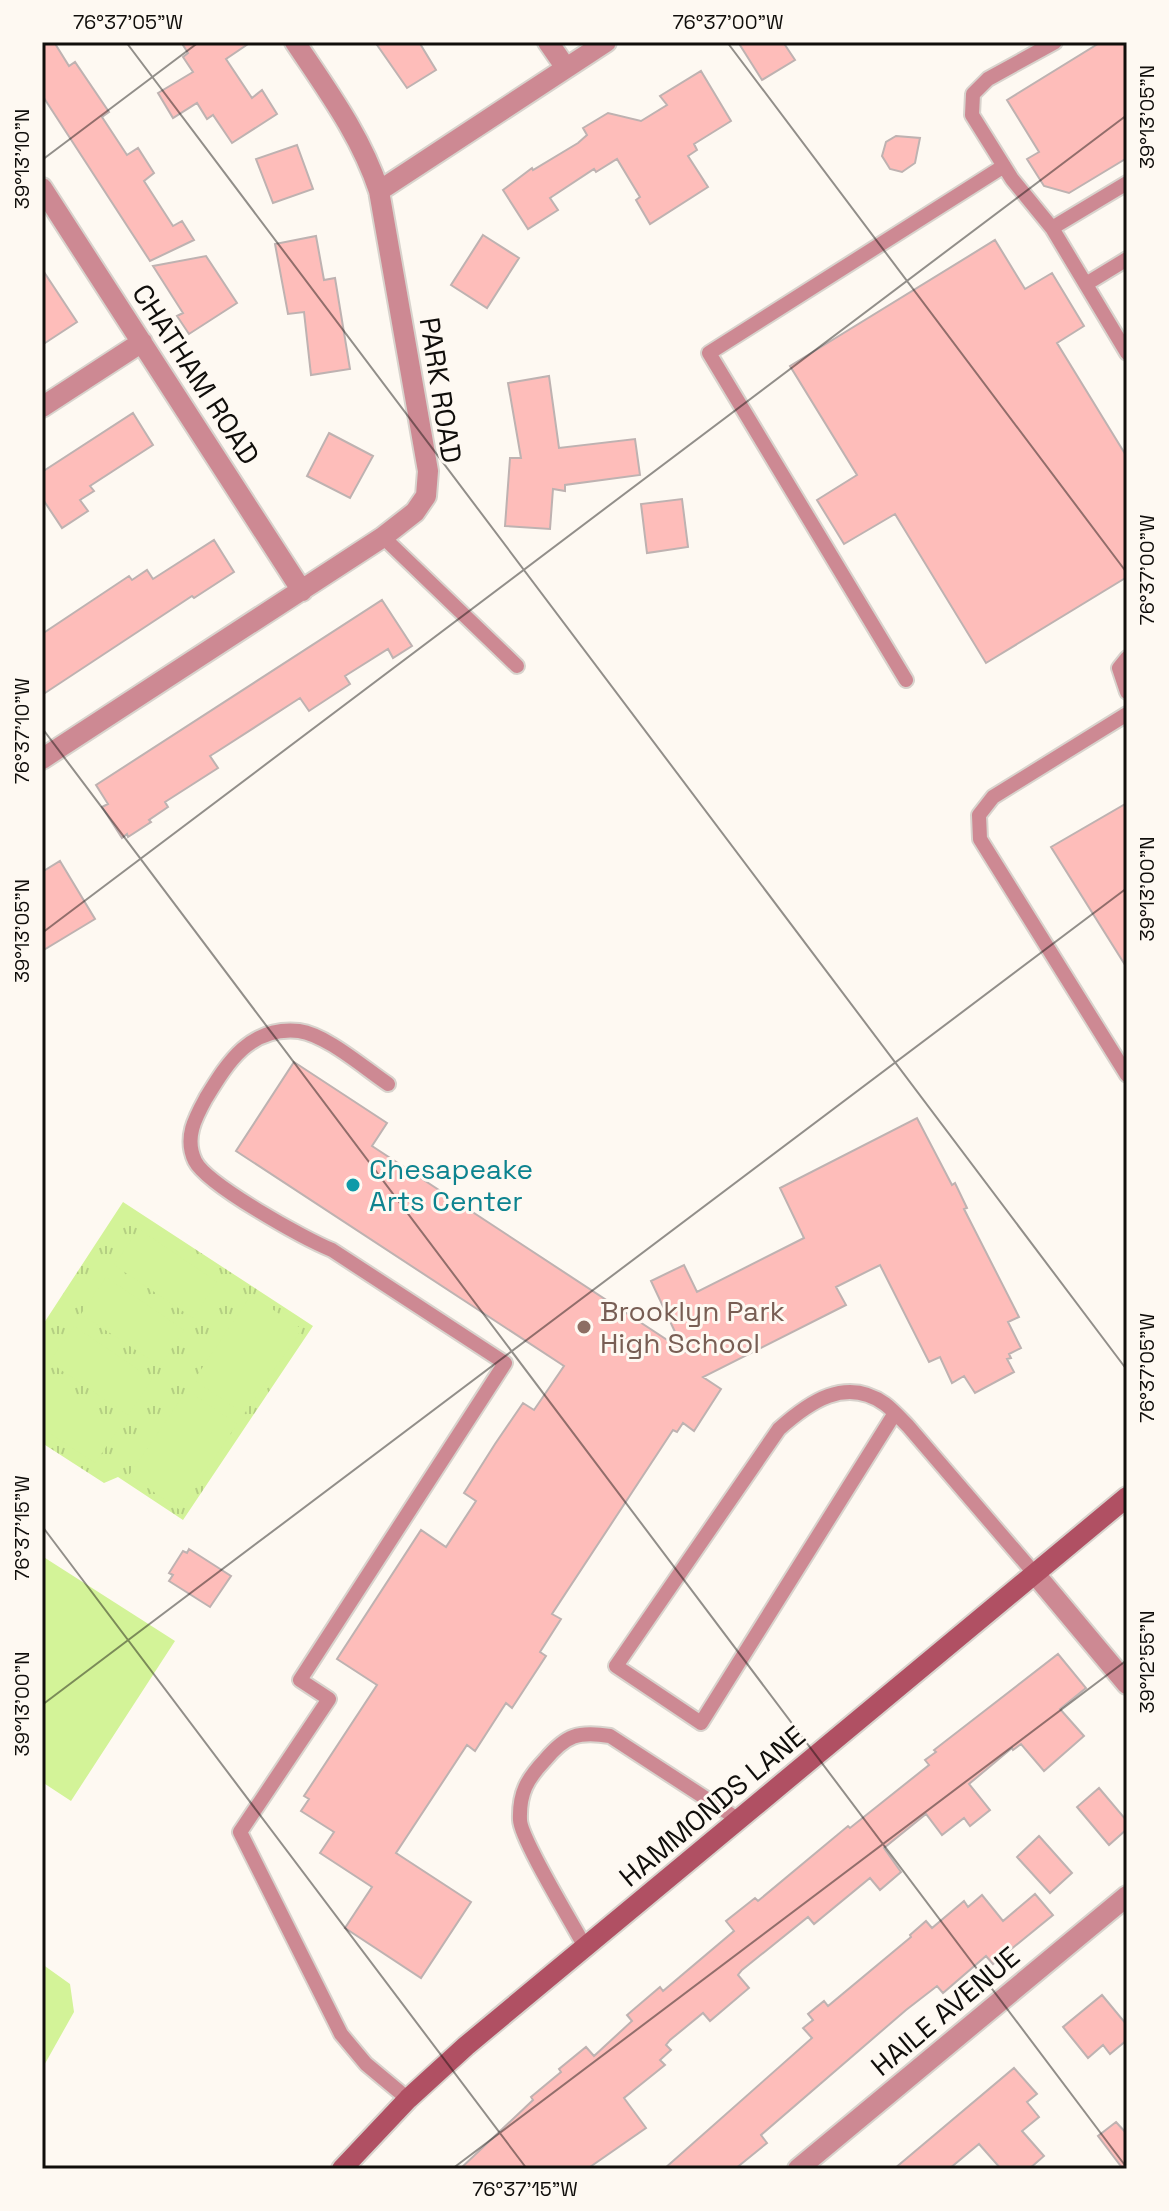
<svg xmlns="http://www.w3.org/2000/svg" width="1169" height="2211" viewBox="0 0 1169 2211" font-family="'Space Grotesk',sans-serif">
	<defs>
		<pattern id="park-tufts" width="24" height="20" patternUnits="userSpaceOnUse" patternTransform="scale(2)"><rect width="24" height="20" fill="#d3f398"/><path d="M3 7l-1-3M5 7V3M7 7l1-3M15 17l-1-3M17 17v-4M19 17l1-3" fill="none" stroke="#b4cf82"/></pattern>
	</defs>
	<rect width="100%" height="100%" fill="#fef9f2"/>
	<path fill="url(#park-tufts)" d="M123 1202 313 1326 183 1520 118 1477 104 1483 42 1443V1326Z"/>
	<path fill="#d3f398" d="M139 1229 217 1282 193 1318 114 1265Z
		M106 1277 184 1330 160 1366 81 1314Z
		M251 1295 302 1329 244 1414 194 1380Z
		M74 1326 152 1379 128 1415 49 1362Z
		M42 1375 120 1427 95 1463 42 1428Z
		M187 1390 237 1424 180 1510 129 1475Z
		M42 1556 175 1641 71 1801 42 1782Z
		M42 1964 70 1984 74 2012 42 2069Z"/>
	<path fill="#febdba" stroke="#beb2b1" stroke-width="2" d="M42 42H54L69 66 75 62 109 112 102 117 127 155 138 148 154 173 144 181 173 226 182 221 194 240 150 261 42 95Z
		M181 42H251L226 59 252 98 262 90 277 114 232 143 213 115 207 119 197 103 173 118 158 93 193 72 183 57 188 53Z
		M375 42H419L436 70 407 88Z
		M738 42H783L795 60 762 80Z
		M1101 42H1127V158L1069 193 1044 186 1027 159 1039 152 1007 100Z
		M701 71 731 121 694 144 697 150 688 156 708 187 650 224 636 200 640 197 617 159 596 172 594 169 550 198 558 210 528 229 503 190 532 168 533 170 578 143 587 135 583 128 608 113 641 121 667 105 660 96Z
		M896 136 920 138 915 163 902 172 890 169 882 156 886 142Z
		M297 145 313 189 273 203 256 159Z
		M483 235 519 258 487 308 451 285Z
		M316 236 324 280 335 278 350 369 311 375 304 312 288 314 275 244Z
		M995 240 1025 289 1052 273 1084 326 1057 343 1127 457V577L986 663 895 514 844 544 817 500 857 475 790 366Z
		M206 256 237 303 189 334 177 316 183 313 153 266Z
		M42 269 77 322 42 345Z
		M549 376 559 448 635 439 640 475 565 485V491L553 489 550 529 505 526 510 458H521L508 383Z
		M133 413 153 445 90 486 94 491 80 500 88 511 62 528 42 498V472Z
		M329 433 373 456 350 498 307 476Z
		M682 499 688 547 647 553 641 504Z
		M214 540 234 572 194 598 192 596 42 695V634L129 576 132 580 147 570 153 579Z
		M382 600 412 646 393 658 388 649 345 676 350 684 309 711 300 698 218 751 210 756 218 768 165 802 168 807 149 820 151 822 128 837 127 834 122 838 102 807 108 804 96 785Z
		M1127 803V968L1051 847Z
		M60 861 95 919 42 951V872Z
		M294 1062 387 1123 372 1146 684 1351 651 1281 684 1265 697 1292 804 1238 780 1188 917 1118 952 1185 955 1183 967 1208 964 1209 1019 1317 1008 1322 1021 1348 1009 1354 1011 1358 1007 1359 1014 1372 975 1393 964 1376 952 1383 940 1357 929 1362 880 1265 836 1287 846 1305 703 1377 721 1389 694 1431 683 1423 677 1432 673 1430 552 1614 561 1619 540 1652 546 1656 512 1708 506 1703 475 1751 467 1745 396 1853 471 1902 421 1978 345 1928 372 1887 320 1853 334 1832 301 1811 309 1799 304 1796 377 1685 337 1659 421 1530 446 1547 476 1501 464 1493 495 1444 523 1403 534 1410 564 1366 236 1151Z
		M189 1549 231 1576 210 1607 169 1581 173 1575 169 1573 183 1551 187 1553Z
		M1058 1654 1086 1688 1060 1709 1084 1736 1044 1771 1021 1744 1013 1750 1012 1748 969 1784 990 1810 970 1826 964 1818 942 1835 926 1814 884 1848 901 1872 880 1890 870 1878 814 1924 808 1917 742 1970 738 1975 749 1988 710 2021 703 2013 670 2040 666 2045 671 2050 660 2060 665 2065 624 2098 646 2128 587 2169H460L533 2100 531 2097 561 2072 559 2069 586 2047 594 2056 632 2021 627 2015 660 1987 663 1991 734 1931 726 1921 755 1898 758 1901 848 1826 850 1828 929 1765 925 1760 936 1752 934 1750Z
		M1099 1788 1127 1821V1829L1109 1845 1077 1807Z
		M1039 1836 1072 1873 1050 1893 1017 1857Z
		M1035 1894 1053 1915 993 1964 986 1956 943 1993 937 1986 906 2010 761 2135 767 2143 735 2169H664L812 2038 803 2028 813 2020 808 2014 824 2001 828 2006 911 1937 910 1935 926 1921 932 1928 964 1901 968 1907 982 1895 1003 1921Z
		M1102 1995 1127 2025V2040L1110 2054 1103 2045 1088 2058 1063 2027Z
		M1014 2068 1037 2094 1027 2102 1039 2117 1022 2131 1044 2156 1029 2169H1001L979 2144 949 2169H894Z
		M1116 2122 1127 2134V2169H1123L1098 2136Z"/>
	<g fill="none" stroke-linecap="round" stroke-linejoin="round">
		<g stroke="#d8d3cd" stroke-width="18">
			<path id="lane" d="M1055 42 988 79 973 94 972 115 1012 179 1052 228 1127 353
				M1052 228 1127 183
				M1086 284 1127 259
				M383 537 517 666
				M1127 658 1119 668 1127 692
				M906 680 709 353 1004 166
				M1127 714 993 797 979 815 980 839 1127 1075
				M388 1084C364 1068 327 1035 299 1031 250 1026 228 1062 206 1098 195 1118 184 1138 195 1161 207 1185 305 1239 332 1250L505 1363 300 1680 329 1699 240 1832 341 2034 366 2064 408 2099
				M895 1413 701 1723 616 1666 779 1429C809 1402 846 1376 885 1404 893 1410 901 1419 908 1426L1035 1574
				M585 1947C573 1924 521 1840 520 1820 519 1793 527 1779 545 1760 566 1735 578 1731 610 1736L739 1820"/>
		</g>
		<g stroke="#d8d3cd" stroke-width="24">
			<path id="street" d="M548 42 566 68
				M42 188 302 591
				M379 191 606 42
				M42 407 142 342
				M42 759 383 537 415 512 426 496 428 471 379 191C361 136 327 90 295 42
				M1035 1574 1127 1684
				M798 2169 1127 1896"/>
		</g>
		<g stroke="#d8d3cd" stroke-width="24">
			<path id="secondary" d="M342 2169 408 2099 466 2046 1127 1497"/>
		</g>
		<use href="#lane" stroke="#cd8993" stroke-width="14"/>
		<use href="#street" stroke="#cd8993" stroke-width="20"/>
		<use href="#secondary" stroke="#b05063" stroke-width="20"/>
	</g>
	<path fill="none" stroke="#100e0b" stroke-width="2" stroke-opacity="0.45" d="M126 42 1127 1370M727 42 1127 573M42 160 199 42M42 728 1127 2168M42 933 1127 115M42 1526 527 2169M42 1705 1127 888M452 2169 1127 1660"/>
	<circle fill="#0f9aa8" stroke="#fef9f2" stroke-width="3" cx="353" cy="1185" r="8"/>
	<circle fill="#8d6e63" stroke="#fef9f2" stroke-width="3" cx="584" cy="1327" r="8"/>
	<g text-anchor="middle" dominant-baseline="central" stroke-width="6" stroke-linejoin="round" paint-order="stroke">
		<g font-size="28" fill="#100e0b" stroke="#fef9f2">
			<text transform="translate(196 374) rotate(57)">CHATHAM ROAD</text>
			<text transform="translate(441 390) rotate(81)">PARK ROAD</text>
			<text transform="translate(712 1806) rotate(-40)">HAMMONDS LANE</text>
			<text transform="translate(945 2011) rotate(-40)">HAILE AVENUE</text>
		</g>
		<g font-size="28" fill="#0d838f" stroke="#fef9f2" text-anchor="start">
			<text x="369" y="1169">Chesapeake<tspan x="369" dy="32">Arts Center</tspan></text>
		</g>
		<g font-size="28" fill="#785e54" stroke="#fef9f2" text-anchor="start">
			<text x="600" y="1311">Brooklyn Park<tspan x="600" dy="32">High School</tspan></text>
		</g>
	</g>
	<rect width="1169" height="2211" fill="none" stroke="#fef9f2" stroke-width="88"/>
	<rect x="44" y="44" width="1081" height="2123" fill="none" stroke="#100e0b" stroke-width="3"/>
	<g font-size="20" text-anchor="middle" fill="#100e0b">
		<text x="128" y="29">76°37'05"W</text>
		<text x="728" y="29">76°37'00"W</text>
		<text transform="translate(1147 117) rotate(-90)" y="7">39°13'05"N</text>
		<text transform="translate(22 159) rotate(-90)" y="7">39°13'10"N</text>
		<text transform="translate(1147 570) rotate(-90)" y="7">76°37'00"W</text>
		<text transform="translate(22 731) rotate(-90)" y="7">76°37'10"W</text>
		<text transform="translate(1147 889) rotate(-90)" y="7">39°13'00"N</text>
		<text transform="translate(22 931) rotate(-90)" y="7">39°13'05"N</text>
		<text transform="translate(1147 1368) rotate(-90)" y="7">76°37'05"W</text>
		<text transform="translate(22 1528) rotate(-90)" y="7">76°37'15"W</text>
		<text transform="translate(1147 1662) rotate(-90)" y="7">39°12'55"N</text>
		<text transform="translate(22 1704) rotate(-90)" y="7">39°13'00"N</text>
		<text x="525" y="2196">76°37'15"W</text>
	</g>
</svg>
